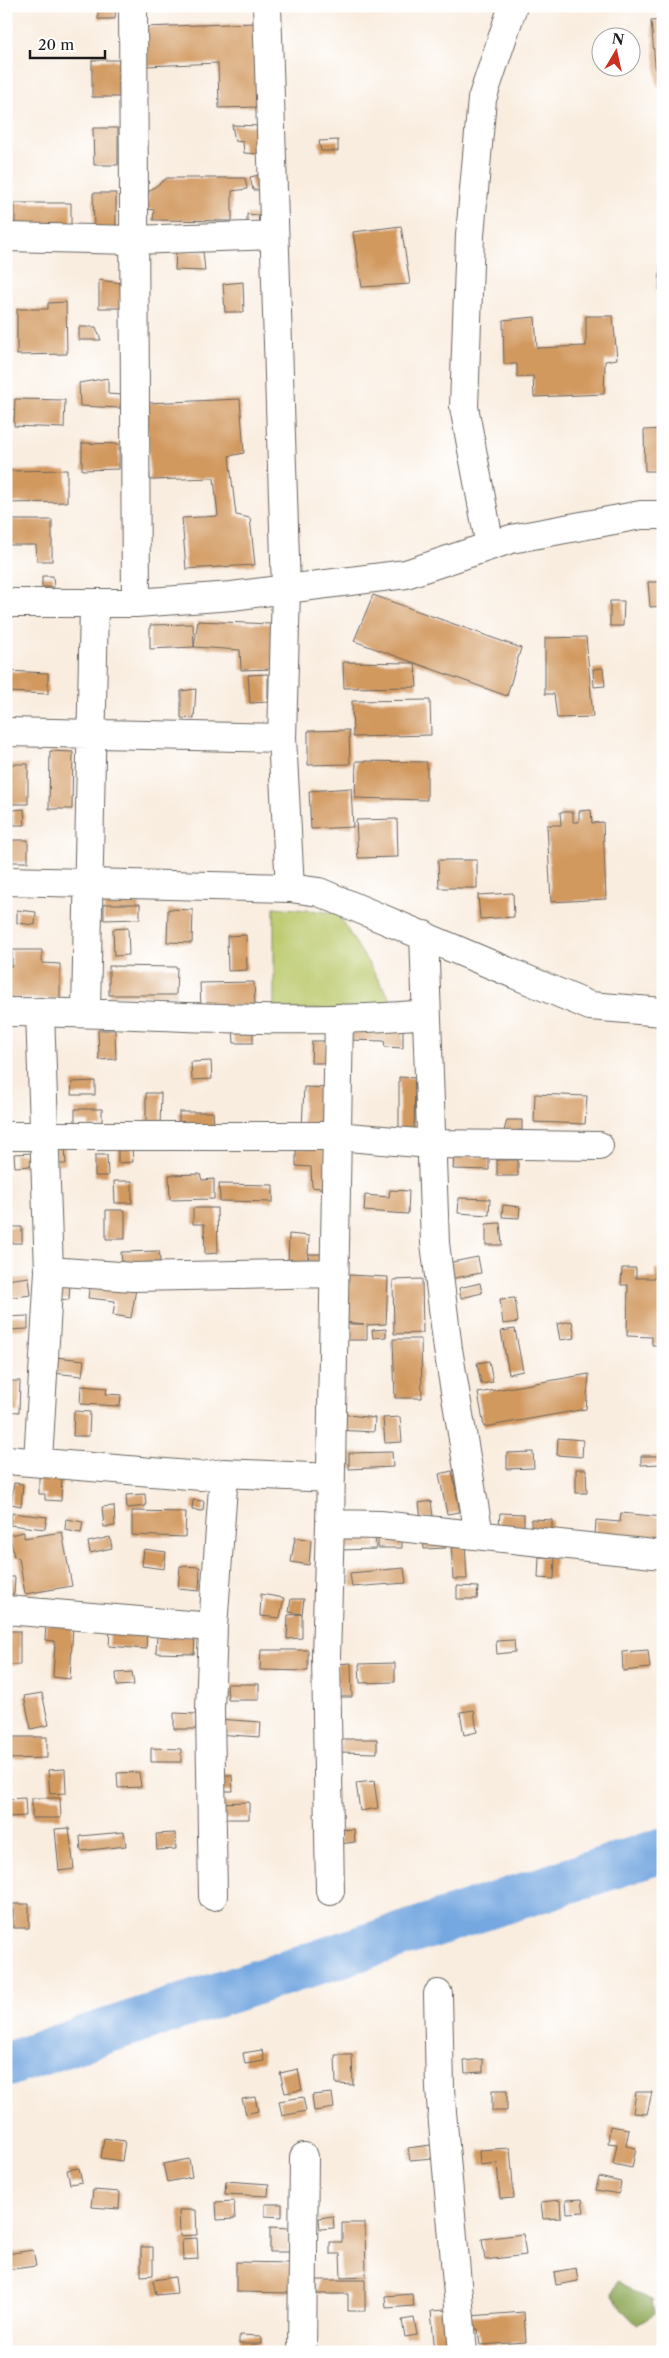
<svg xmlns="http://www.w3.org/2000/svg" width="669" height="2358" viewBox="0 0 669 2358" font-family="'Libre Caslon Text',serif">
	<rect width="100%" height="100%" fill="#fff"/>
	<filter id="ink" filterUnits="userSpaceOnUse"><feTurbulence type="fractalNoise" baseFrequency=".02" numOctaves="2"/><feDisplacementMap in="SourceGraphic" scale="10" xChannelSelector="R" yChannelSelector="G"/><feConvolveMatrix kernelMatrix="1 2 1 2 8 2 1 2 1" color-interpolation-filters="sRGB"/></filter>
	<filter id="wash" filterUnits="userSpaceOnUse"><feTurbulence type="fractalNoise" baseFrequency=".0096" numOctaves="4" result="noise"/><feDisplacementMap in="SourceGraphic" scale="20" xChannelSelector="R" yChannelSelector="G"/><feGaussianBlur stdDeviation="1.12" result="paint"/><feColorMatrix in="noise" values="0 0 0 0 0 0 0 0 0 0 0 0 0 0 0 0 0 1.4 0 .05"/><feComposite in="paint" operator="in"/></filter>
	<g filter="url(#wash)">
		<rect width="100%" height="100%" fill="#f9eddf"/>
		<path fill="#bbc96c" stroke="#6c7244" d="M274 907 337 913 396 1008 274 1010Z"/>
		<path fill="#94ad60" stroke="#58643e" d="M618 2281 635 2293 653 2300 655 2314 637 2325 622 2310 612 2294Z"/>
		<path fill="#74a7e0" stroke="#48627e" d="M663 1118V1233L661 1232 658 1125Z"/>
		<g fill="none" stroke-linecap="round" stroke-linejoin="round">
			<path stroke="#74a7e0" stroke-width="45" d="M6 2065 85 2038 663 1850"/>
		</g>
		<g id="blocks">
			<path fill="#d2995f" d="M98 6H116L115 19H98Z
				M663 20V85L657 86 651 21Z
				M255 23 258 107 219 108 218 63 146 66 144 27Z
				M92 60H119V97H92Z
				M232 125 260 126V154L244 153 243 142 235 141Z
				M93 128H118V165H94Z
				M338 140V151H321L319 141Z
				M259 175 260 190H253L250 177Z
				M167 178H245L247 189 232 191V221L153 220 154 210 147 209 149 191Z
				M93 193H116V229H94Z
				M15 203H71V225H15Z
				M247 214 259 215 258 223H247Z
				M401 226 410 284 362 287 353 232Z
				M176 251 203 252 205 271 175 270Z
				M660 265H663V290H659Z
				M99 280 122 283 120 308H99Z
				M243 282 244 312H225L223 284Z
				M66 302 67 354 17 355V309H48V303Z
				M586 316H613L617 359 605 361 604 394 534 397 533 376 517 377V364H504L503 320 535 317 537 348 586 346Z
				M79 327H96L101 340H79Z
				M108 378V394L121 395 120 408 80 406 79 383Z
				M15 399 65 400 64 428 14 426Z
				M240 399 244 453 229 456 236 515 250 518 255 565 186 569 182 518 218 516 214 478 150 480 146 403Z
				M663 429V471H645L644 430Z
				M82 443 119 444V469L82 470Z
				M67 470V502L6 503V471Z
				M6 520H52V561H37L36 545H6Z
				M42 576H53L54 587H42Z
				M648 582H663V606L650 607Z
				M373 595 521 648 507 696 415 663 417 687 344 688 343 662 415 663 354 641Z
				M610 601H624L623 626H610Z
				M198 621 271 624 274 669 241 670 240 650 194 647Z
				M193 624 194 647 150 649V625Z
				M586 637 593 717 557 718 554 694H545V638Z
				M603 668 605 686 594 687 593 669Z
				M6 671 48 673V694L6 692Z
				M268 674V702L250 703 248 675Z
				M196 689 194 719 181 718V691Z
				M430 700 431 735 353 737 352 701Z
				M349 730 350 764 308 765V731Z
				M50 751 73 752 72 809H49Z
				M356 761 427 762V800L355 798Z
				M8 764H28V804H8Z
				M351 788 353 827 311 829 309 791Z
				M24 809 25 825H14L13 810Z
				M591 810 592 823 603 822 606 899 551 902 547 825H561L560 812H573V822H579V811Z
				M397 819 398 857 358 858 356 820Z
				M6 840H28V862H6Z
				M438 860H477V888H439Z
				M513 893 514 917 480 919 478 895Z
				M104 904H140V919L104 920Z
				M168 909 193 910 192 943 167 942Z
				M17 910 36 912 35 925 17 923Z
				M128 928 129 955 114 956 113 929Z
				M246 935 247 970 228 971 227 936Z
				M12 950H42V963L60 964V999L6 998V966H12Z
				M109 966 177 967 176 995H109Z
				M254 982 255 1006 201 1007 200 983Z
				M348 1022 403 1023V1048L385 1047 384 1041 348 1040Z
				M233 1029H253V1043H234Z
				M98 1030H115L116 1059 99 1060Z
				M312 1041H327L326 1063H311Z
				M211 1061 212 1079 192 1080 191 1062Z
				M399 1077 415 1078 414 1131H399Z
				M95 1081V1095H71L72 1082Z
				M304 1087 330 1088 328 1129 302 1128Z
				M146 1093H161L160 1127 146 1126Z
				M535 1094 587 1096 585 1124 534 1122Z
				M75 1109H102V1127H89V1122H75Z
				M179 1112H213L214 1128H179Z
				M507 1120H522V1130L504 1131Z
				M55 1146H65L66 1164H56Z
				M132 1147 133 1162 118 1163V1148Z
				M325 1147 327 1189 312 1187 311 1167 296 1166V1149Z
				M32 1153 33 1166 15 1167 14 1154Z
				M95 1155H107L108 1176H95Z
				M454 1156 489 1157V1170L453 1169Z
				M497 1160H518V1176H497Z
				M200 1174 202 1180 214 1179V1199L170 1200 169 1175Z
				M114 1181H132V1203H115Z
				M219 1184 273 1185V1202L220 1201Z
				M390 1190 409 1191 408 1214 364 1211 365 1195 389 1197Z
				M459 1198 490 1199 489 1215 458 1213Z
				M503 1205 520 1207 519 1218 502 1217Z
				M193 1208H217L218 1253 205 1254 204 1224H193Z
				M106 1210H125V1239H106Z
				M500 1223 502 1245H486V1224Z
				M6 1227H22V1243H6Z
				M289 1234 309 1236 308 1254H324V1270L311 1269 308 1254V1266L288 1265Z
				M159 1251 160 1262 122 1263 121 1252Z
				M478 1257 481 1273 450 1279 447 1263Z
				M622 1268H636V1278H655V1269H663V1345H652V1337L627 1336 628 1285H621Z
				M348 1275 388 1277 386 1324 367 1325V1340H347V1324H364L345 1322Z
				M29 1277 31 1295 6 1298V1280Z
				M422 1279 423 1333 394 1334 393 1280Z
				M57 1280 70 1281 69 1300 56 1299Z
				M90 1283 136 1289 131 1318 113 1315 115 1301 88 1298Z
				M480 1283 482 1293 461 1298 459 1288Z
				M515 1298 518 1322 503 1324 500 1299Z
				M28 1316V1329L6 1330V1317Z
				M572 1321 575 1338 560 1340 557 1324Z
				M386 1329V1337L373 1338 372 1330Z
				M515 1329 523 1371 509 1374 501 1331Z
				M393 1339H421L422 1398H395Z
				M55 1357 84 1360 82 1376 53 1373Z
				M489 1361 493 1382 481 1384 477 1363Z
				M589 1374 586 1409 484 1427 478 1393Z
				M6 1381H20L19 1412 6 1411Z
				M81 1386 107 1388 106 1394 121 1395 120 1406 80 1404Z
				M74 1411 90 1412 89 1436H73Z
				M340 1414 375 1418 374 1432 337 1430Z
				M400 1417 402 1442 385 1443 383 1418Z
				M558 1438 583 1440 582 1457 557 1455Z
				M392 1452 393 1467 349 1469V1453Z
				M533 1452 534 1468 507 1469V1453Z
				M641 1456H660V1464L641 1465Z
				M576 1469H586L587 1493H576Z
				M452 1471 460 1512 447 1514 439 1474Z
				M45 1472 62 1473 61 1501 45 1500V1494H39V1477H45Z
				M14 1483 23 1484 21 1506 11 1504Z
				M145 1494 146 1506 127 1508 126 1495Z
				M193 1500 204 1501 203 1511 192 1510Z
				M431 1501 433 1517 421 1519 419 1503Z
				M114 1506 115 1526 104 1527 102 1507Z
				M132 1511 186 1512 185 1537 132 1535Z
				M12 1513 47 1517 45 1529 10 1525Z
				M500 1513 524 1514V1527L499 1525Z
				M621 1513 663 1517V1542L595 1536 596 1520 620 1522Z
				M66 1519 83 1522 81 1533 65 1530Z
				M531 1519 552 1520V1531H531Z
				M24 1532V1538L62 1532 72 1586 25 1594 19 1558 14 1557 10 1535Z
				M375 1534 376 1549 340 1550V1535Z
				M402 1536V1548H378V1537Z
				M110 1537 112 1548 90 1553 88 1542Z
				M295 1537 311 1540 309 1565 291 1562Z
				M445 1537 446 1548 424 1549 423 1538Z
				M451 1541H465L467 1579H453Z
				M144 1549 166 1552 164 1569 142 1566Z
				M539 1557 555 1558 554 1579 538 1578Z
				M180 1566 200 1567 199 1591 178 1589Z
				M404 1568 406 1583 352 1587 350 1573Z
				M6 1577H15L14 1594H6Z
				M457 1586 478 1587 477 1599H457Z
				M261 1594 284 1598 280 1618 260 1616Z
				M291 1599H304L302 1614 289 1612Z
				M302 1614V1638L287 1639 288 1615Z
				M46 1624 73 1626 70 1679 53 1677 55 1641 45 1640Z
				M110 1630 147 1632 146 1649 109 1646Z
				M6 1631H20V1665H6Z
				M157 1634 195 1636 194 1654 156 1653Z
				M514 1640 515 1652 497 1654 496 1641Z
				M261 1650H308V1671L260 1670Z
				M648 1650 650 1668 623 1671 622 1652Z
				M351 1663 352 1697H338L337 1664Z
				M395 1663V1682L360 1683 359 1664Z
				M132 1672 134 1685 117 1686 116 1673Z
				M227 1684H259V1700H228Z
				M42 1693 49 1725 31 1729 24 1696Z
				M474 1710 477 1732 464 1735 460 1712Z
				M174 1713 196 1714V1729H174Z
				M217 1719 261 1722 260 1737 216 1734Z
				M6 1737H47V1758L6 1759Z
				M341 1739H377V1753L340 1752Z
				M151 1748 181 1749V1762H151Z
				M65 1769 66 1793 50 1794 48 1770Z
				M139 1772 141 1787 118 1788 117 1773Z
				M217 1775H232L233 1791H218Z
				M374 1781 378 1808 360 1811 356 1783Z
				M25 1798 26 1816 7 1817 6 1799Z
				M32 1798H60L61 1818H32Z
				M249 1802V1819H219V1803Z
				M69 1828 74 1869 59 1871 55 1829Z
				M354 1829 355 1842 340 1844 339 1830Z
				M124 1832 126 1846 81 1851 80 1836Z
				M175 1833 176 1849 157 1850 156 1834Z
				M13 1904H29V1928H13Z
				M262 2050 264 2061 245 2064 243 2053Z
				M335 2055H352L353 2085 336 2084Z
				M483 2059V2072L465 2073 464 2061Z
				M298 2069 302 2090 285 2093 280 2073Z
				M492 2090H507V2111H492Z
				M636 2092H652L647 2114 633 2113Z
				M332 2093 334 2108 314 2111 312 2095Z
				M255 2097 258 2111 246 2114 242 2099Z
				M303 2097 306 2111 282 2116 279 2101Z
				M610 2126 629 2129 626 2146 636 2148 632 2168 613 2164 617 2144 608 2143Z
				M104 2138 125 2141 122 2161 101 2158Z
				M431 2145 433 2158 410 2160 408 2148Z
				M510 2148 514 2198 500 2199 497 2163 480 2165 479 2150Z
				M189 2159 192 2177 167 2182 163 2164Z
				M79 2168 82 2182 70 2184 67 2170Z
				M599 2177 621 2182 619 2194 596 2190Z
				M226 2181 269 2184 268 2196 225 2194Z
				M93 2190 120 2192 119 2209 91 2207Z
				M582 2199 584 2212 567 2213 566 2200Z
				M560 2200 561 2218 543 2219 541 2202Z
				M234 2201 235 2219 217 2220 216 2202Z
				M265 2204H282V2217L265 2216Z
				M179 2210H196L197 2235 180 2236Z
				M333 2216 334 2228 320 2229 319 2218Z
				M342 2223H365L366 2277 341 2278 340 2254H330V2242H342Z
				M270 2227 290 2228 289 2252H270Z
				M523 2234 526 2255 485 2260 482 2239Z
				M197 2238 198 2259 183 2260 182 2239Z
				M141 2247H153V2275L141 2276Z
				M33 2250 36 2266 6 2270V2254Z
				M236 2262 293 2263 292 2293 236 2292Z
				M576 2268 578 2281 556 2285 554 2272Z
				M175 2277 177 2293 156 2295 153 2280Z
				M317 2280H365V2311H348V2294H317Z
				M412 2294 414 2306 386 2308 385 2296Z
				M446 2310 450 2352H435L431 2311Z
				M524 2312 526 2342 480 2345 478 2329H471L470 2316Z
				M414 2318 417 2335 405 2337 402 2320Z
				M239 2335 261 2336V2344H239Z"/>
		</g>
	</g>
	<g filter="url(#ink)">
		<use href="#blocks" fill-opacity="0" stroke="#696560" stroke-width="1"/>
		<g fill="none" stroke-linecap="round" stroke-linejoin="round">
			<g stroke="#696560" stroke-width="30">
				<path id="street" d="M133 6 136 603
					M267 6 286 589 282 738 290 888
					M6 237 133 240 273 235
					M490 546 464 407 470 235 482 99 513 6
					M6 603H136L232 596 406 574 511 539 641 515H663
					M6 732 282 738
					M6 881 290 888 319 892 590 1006 663 1012
					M424 935 435 1243 448 1349 479 1535
					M6 1012C146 1012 287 1027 426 1014
					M86 1012 94 604
					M6 1136H336L430 1144 599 1146
					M49 1271 133 1277 334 1273
					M6 1460 201 1476 224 1473 331 1478
					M38 1461 49 1271 40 1012
					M330 1524 339 1018
					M6 1610 213 1627 210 1709 213 1896
					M213 1627 224 1473
					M330 1891 326 1656 330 1524 380 1525 663 1555
					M438 1994 440 2089 463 2352
					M302 2352 304 2157"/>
			</g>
			<use href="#street" stroke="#fff" stroke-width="28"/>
		</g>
	</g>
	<rect width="669" height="2358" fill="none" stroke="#fff" stroke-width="25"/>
	<g transform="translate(616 52) rotate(9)"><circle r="24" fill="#ffffff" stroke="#a4a4a4"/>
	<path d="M0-4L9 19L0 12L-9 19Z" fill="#c8321e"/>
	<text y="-8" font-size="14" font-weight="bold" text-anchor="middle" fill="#1c1c1c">N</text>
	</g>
	<path d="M30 50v8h75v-8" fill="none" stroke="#1c1c1c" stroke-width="2.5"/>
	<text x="38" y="50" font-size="15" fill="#1c1c1c" stroke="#ffffff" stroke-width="4" paint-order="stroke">20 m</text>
</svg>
